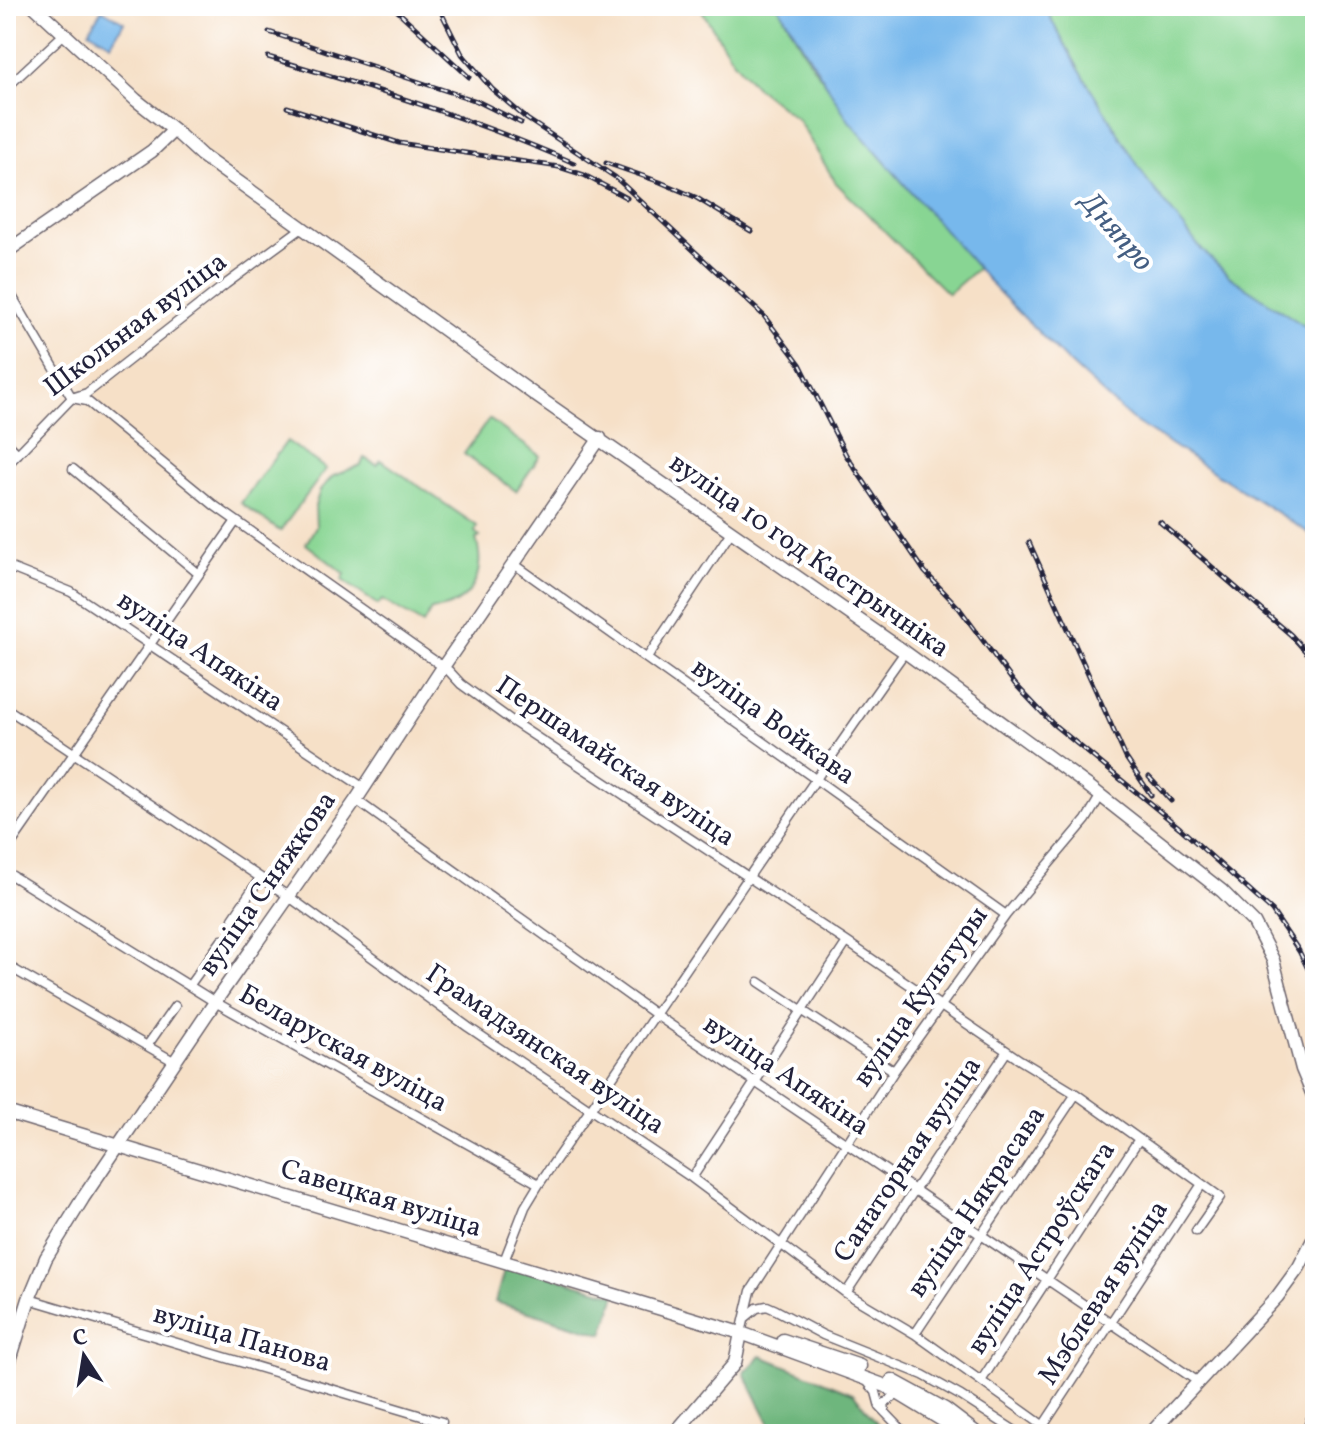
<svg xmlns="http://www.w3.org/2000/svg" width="1321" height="1440" viewBox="0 0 1321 1440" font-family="Vollkorn,serif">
	<rect width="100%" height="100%" fill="#fff"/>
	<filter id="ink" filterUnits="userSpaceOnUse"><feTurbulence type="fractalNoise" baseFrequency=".0125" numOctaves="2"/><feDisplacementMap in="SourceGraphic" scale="16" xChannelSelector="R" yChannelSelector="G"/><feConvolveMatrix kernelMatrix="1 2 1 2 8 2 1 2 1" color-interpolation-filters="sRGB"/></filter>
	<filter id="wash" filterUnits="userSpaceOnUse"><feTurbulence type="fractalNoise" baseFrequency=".006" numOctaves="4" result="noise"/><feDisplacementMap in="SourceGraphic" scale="32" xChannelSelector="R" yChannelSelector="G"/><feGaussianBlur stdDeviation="1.8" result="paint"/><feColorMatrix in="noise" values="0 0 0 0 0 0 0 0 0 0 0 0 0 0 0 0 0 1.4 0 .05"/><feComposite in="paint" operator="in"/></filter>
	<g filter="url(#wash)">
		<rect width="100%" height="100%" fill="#f6e0c7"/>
		<path fill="#88d593" stroke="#557c67" stroke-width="2" d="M699 6H778L812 65 879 155 978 268 948 294 836 183 798 120 755 86 732 59Z
			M1044 6H1315V333C1287 315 1255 298 1229 276 1155 213 1091 91 1044 6Z
			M489 419 540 456 516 491 464 454Z
			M287 441 326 469 280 531 241 503Z
			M364 458 377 465 381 460 477 526 475 532 480 537 476 539C487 575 470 607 431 610L423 624 382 600 378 605 342 580 345 574 306 544 316 526 315 506 320 490 333 476 361 465Z"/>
		<path fill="#6eb67d" stroke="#486c5c" stroke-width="2" d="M506 1263 616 1295 603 1334 495 1302Z
			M761 1356 853 1393 886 1434H775L744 1373Z"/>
		<path fill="#77b8ec" stroke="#4c6d94" stroke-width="2" d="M778 6H1044L1077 66 1147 180 1201 249 1230 277 1315 333V537L1131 419 1065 359 994 287 849 121Z
			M102 9 124 22 111 44 89 31Z"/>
	</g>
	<g filter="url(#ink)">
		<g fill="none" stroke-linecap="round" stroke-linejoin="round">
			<g stroke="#6c646c" stroke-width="11">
				<path id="street" d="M6 88 63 35
					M6 286 72 398 87 401 215 506 449 671 461 684 515 723 847 942 1020 1060 1076 1094 1202 1184 1220 1197 1196 1231
					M6 442 18 454
					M6 466 72 398 87 393 226 284 302 228
					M73 469 199 574
					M514 564 1006 915
					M6 566 71 592 364 788
					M647 658 731 532
					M6 708 288 896 468 1027 692 1178 846 1293 915 1334 1055 1434
					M356 800 656 1015 1197 1381
					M6 851 236 521
					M6 872 215 1002 539 1184
					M233 918 260 878
					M6 965 175 1062
					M759 982 894 1071
					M189 986 222 940
					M147 1046 175 1006
					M692 1178 847 942
					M504 1261 525 1207 539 1184C662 1007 780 827 905 652
					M846 1293 1007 1051
					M29 1299 442 1422
					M746 1317 757 1308 767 1306 776 1310 823 1335 923 1375 961 1396 1020 1434
					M741 1333 751 1291 894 1071 1006 915 1086 820 1101 795
					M915 1334 1076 1094
					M867 1381 876 1392 880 1407 906 1434
					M981 1381 1139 1139
					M885 1412 884 1404 899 1393
					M1043 1426 1202 1184"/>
			</g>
			<g stroke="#6c646c" stroke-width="15">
				<path id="secondary" d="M34 6 136 100 174 130 201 155 535 395 905 652 1087 785 1222 891 1254 923 1273 960 1302 1069 1315 1100
					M6 252 152 151 174 130
					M6 1112 741 1333 886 1386 965 1434
					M783 1340 860 1366
					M6 1373 29 1299 46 1258 83 1198 215 1002 356 800 443 667 600 438
					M892 1380 945 1409 978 1434
					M674 1434 735 1363 741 1333
					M1150 1434 1277 1297 1299 1267 1315 1236"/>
			</g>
			<use href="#street" stroke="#fff" stroke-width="8"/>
			<use href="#secondary" stroke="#fff" stroke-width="12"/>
			<g stroke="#22223b" stroke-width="5">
				<path id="rail" d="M392 6 469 77
					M438 6 462 54 492 89 527 119 615 177 764 316 800 364 846 455 925 572 959 608 1015 684 1053 724 1180 828 1272 911 1299 951 1315 983
					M269 32 477 101 521 123
					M268 57C372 88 474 119 574 163
					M287 107 399 143 559 167 584 175 627 198
					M606 163 660 182 695 197 751 231
					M1160 522 1291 635 1315 662
					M1029 542 1126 758 1151 795
					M1149 777 1171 801
					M1303 1434 1315 1396"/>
			</g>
			<use href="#rail" stroke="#fff" stroke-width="2" stroke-dasharray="6" stroke-linecap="butt"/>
		</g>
	</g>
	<g text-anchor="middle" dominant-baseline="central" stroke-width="8" stroke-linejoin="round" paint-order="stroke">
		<g font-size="28" fill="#22223b" stroke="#fff">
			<text transform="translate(136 325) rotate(-37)">Школьная вуліца</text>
			<text transform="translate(809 556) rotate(35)">вуліца 10 год Кастрычніка</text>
			<text transform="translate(200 652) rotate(34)">вуліца Апякіна</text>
			<text transform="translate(773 722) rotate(36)">вуліца Войкава</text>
			<text transform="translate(615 762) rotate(34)">Першамайская вуліца</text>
			<text transform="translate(268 884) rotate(-55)">вуліца Сняжкова</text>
			<text transform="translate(921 997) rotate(-55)">вуліца Культуры</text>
			<text transform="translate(343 1049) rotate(29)">Беларуская вуліца</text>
			<text transform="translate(545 1050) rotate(34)">Грамадзянская вуліца</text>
			<text transform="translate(786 1076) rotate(34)">вуліца Апякіна</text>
			<text transform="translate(908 1160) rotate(-56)">Санаторная вуліца</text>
			<text transform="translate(381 1199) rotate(17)">Савецкая вуліца</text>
			<text transform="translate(977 1202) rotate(-56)">вуліца Някрасава</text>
			<text transform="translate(1042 1248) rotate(-57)">вуліца Астроўскага</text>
			<text transform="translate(1104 1293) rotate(-57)">Мэблевая вуліца</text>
			<text transform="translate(242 1339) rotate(16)">вуліца Панова</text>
		</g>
		<g font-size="30" font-style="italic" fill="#445e82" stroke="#fff">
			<text transform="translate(1116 232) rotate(49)">Дняпро</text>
		</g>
	</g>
	<rect width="1321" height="1440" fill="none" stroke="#fff" stroke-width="32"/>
	<g transform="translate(84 1356) rotate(348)" stroke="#ffffff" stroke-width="6" paint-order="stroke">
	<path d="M0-6L14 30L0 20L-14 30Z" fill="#22223b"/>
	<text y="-12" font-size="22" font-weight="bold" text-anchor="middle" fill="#22223b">С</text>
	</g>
</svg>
